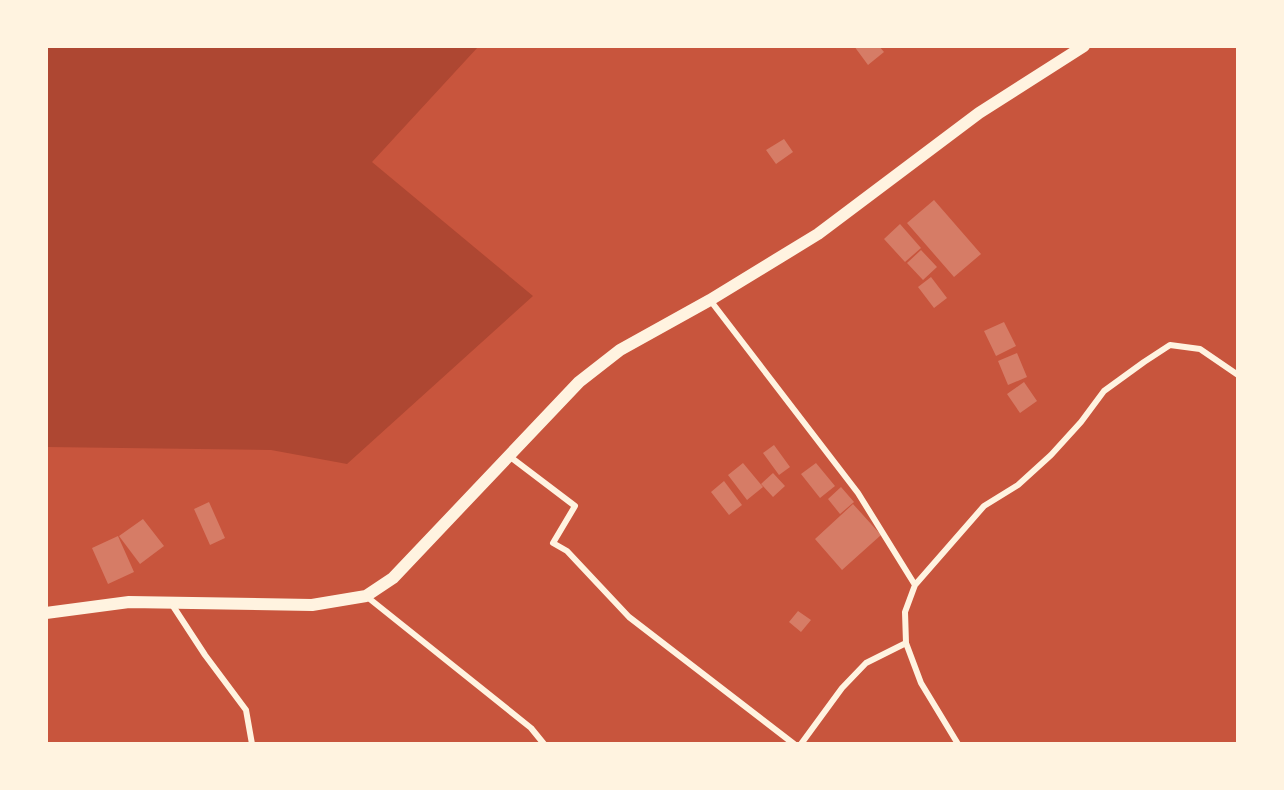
<svg xmlns="http://www.w3.org/2000/svg" width="1284" height="790" viewBox="0 0 1284 790" font-family="Poppins,sans-serif">
	<rect width="100%" height="100%" fill="#c8553d"/>
	<path fill="#ae4732" d="M47 46 478 47 372 162 533 296 347 464 271 450 47 447Z"/>
	<path fill="#d67c66" d="M854 46H879L884 52 868 65Z
		M784 139 793 152 776 164 766 150Z
		M934 200 981 254 954 277 907 223Z
		M900 224 921 248 905 262 884 239Z
		M921 250 937 267 923 280 907 263Z
		M931 277 947 298 934 308 918 287Z
		M1004 322 1016 346 996 356 984 331Z
		M1017 353 1027 377 1008 385 998 361Z
		M1024 382 1037 401 1020 413 1007 394Z
		M774 445 790 467 779 475 763 453Z
		M743 463 763 487 747 500 728 475Z
		M816 463 835 486 820 498 801 474Z
		M773 473 785 486 773 497 761 484Z
		M724 481 742 505 729 515 711 492Z
		M841 487 854 502 840 514 828 499Z
		M209 502 225 538 210 545 194 509Z
		M853 504 881 535 842 570 815 539Z
		M143 519 164 546 140 564 119 536Z
		M118 536 134 572 108 584 92 548Z
		M798 611 811 620 801 632 789 622Z"/>
	<g fill="none" stroke-linecap="round" stroke-linejoin="round">
		<path stroke="#fff3e0" stroke-width="6" d="M710 300 858 493 915 585
			M509 456 575 506 553 543 567 551 629 617 794 744
			M366 596 531 728 544 744
			M171 603 205 655 246 710 252 744
			M801 744 842 688 866 663 906 643
			M958 744 921 683 906 643 905 612 915 585 984 506 1018 485 1051 455 1081 422 1104 391 1144 362 1170 345 1200 349 1238 375"/>
		<path stroke="#fff3e0" stroke-width="12" d="M46 613 129 602 312 605 366 596 393 578 579 382 620 350 710 300 818 234 979 113 1084 46"/>
	</g>
	<rect width="1284" height="790" fill="none" stroke="#fff3e0" stroke-width="96"/>
</svg>
